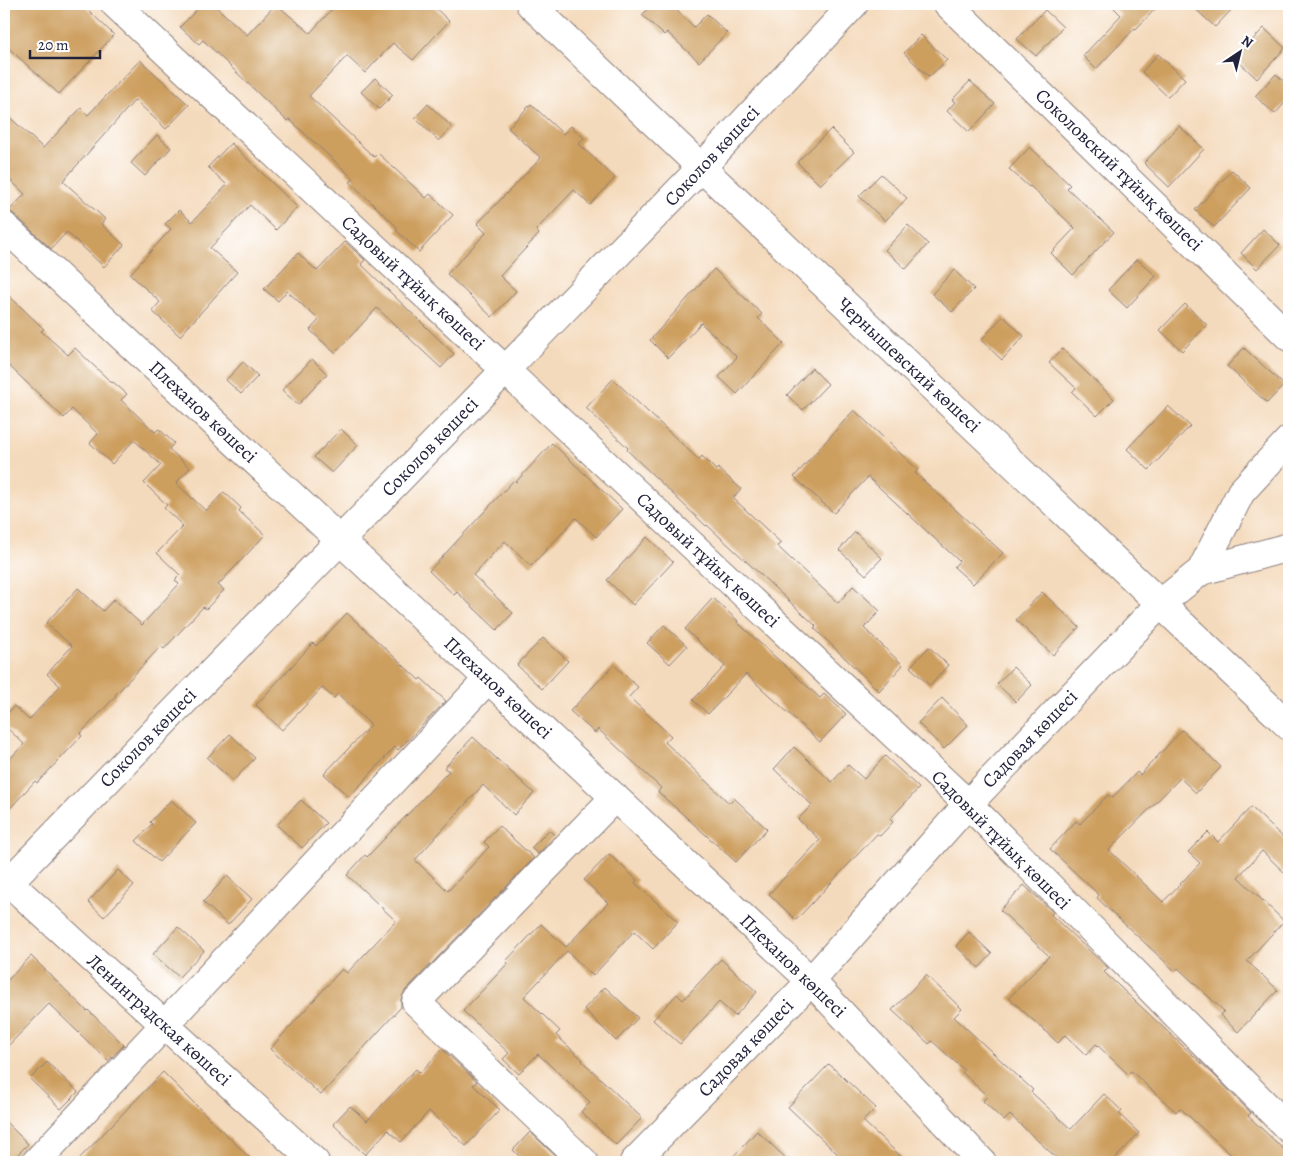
<svg xmlns="http://www.w3.org/2000/svg" width="1293" height="1166" viewBox="0 0 1293 1166" font-family="Alegreya,serif">
	<rect width="100%" height="100%" fill="#fff"/>
	<filter id="ink" filterUnits="userSpaceOnUse"><feTurbulence type="fractalNoise" baseFrequency=".02" numOctaves="2"/><feDisplacementMap in="SourceGraphic" scale="10" xChannelSelector="R" yChannelSelector="G"/><feConvolveMatrix kernelMatrix="1 2 1 2 8 2 1 2 1" color-interpolation-filters="sRGB"/></filter>
	<filter id="wash" filterUnits="userSpaceOnUse"><feTurbulence type="fractalNoise" baseFrequency=".0096" numOctaves="4" result="noise"/><feDisplacementMap in="SourceGraphic" scale="20" xChannelSelector="R" yChannelSelector="G"/><feGaussianBlur stdDeviation="1.12" result="paint"/><feColorMatrix in="noise" values="0 0 0 0 0 0 0 0 0 0 0 0 0 0 0 0 0 1.4 0 .05"/><feComposite in="paint" operator="in"/></filter>
	<g filter="url(#wash)">
		<rect width="100%" height="100%" fill="#f4dabc"/>
		<g id="blocks">
			<path fill="#cd9f5f" d="M4 4H82L114 35 59 94 4 44Z
				M202 4H213L247 35 276 4 310 33 337 4H431L449 21 413 60 393 43 365 73 347 56 309 96 374 157 378 153 426 198 430 194 453 215 419 252 396 230 398 228 350 182 354 179 289 119 287 121 203 40 199 44 180 27Z
				M653 4H670L694 27 707 14 727 33 699 62 667 32 664 35 642 15Z
				M1110 4H1160L1136 29 1135 28 1096 69 1083 56 1121 15Z
				M1190 4H1237L1215 27Z
				M1045 10 1063 27 1036 56 1017 39Z
				M1264 28 1285 48 1257 79 1235 58Z
				M921 35 947 60 929 77 904 53Z
				M1158 54 1185 79 1168 97 1142 72Z
				M140 60 189 105 166 129 135 100 63 181 105 219 101 224 124 245 104 267 67 232 51 249 15 215 9 211 25 194 4 174V112L43 148 81 108 88 115Z
				M1276 74 1289 86V98L1275 114 1255 96Z
				M375 78 393 95 379 109 361 92Z
				M970 81 995 104 969 132 947 111 955 102 952 100Z
				M428 104 452 127 439 141 415 118Z
				M531 104 563 134 571 126 584 138 579 144 615 178 590 205 574 190 536 230 539 234 500 276 516 291 492 317 447 274 486 233 477 224 541 158 508 128Z
				M1179 126 1204 149 1169 187 1144 163Z
				M831 129 854 152 820 185 797 162Z
				M157 135 171 148 145 176 131 163Z
				M231 143 297 207 276 230 250 205 210 248 237 272 180 336 152 311 160 302 130 274 171 229 165 224 179 210 192 222 227 185 208 167Z
				M1030 147 1070 185 1067 188 1114 232 1073 275 1051 253 1075 228 1030 186 1029 187 1009 169Z
				M1232 170 1251 188 1214 227 1195 210Z
				M881 174 907 198 885 221 859 196Z
				M908 225 928 244 906 269 885 250Z
				M1263 229 1280 245 1257 269 1241 253Z
				M345 242 365 260 361 264 454 354 441 368 377 308 335 353 310 330 319 320 287 291 278 301 264 289 298 253 317 271Z
				M1137 259 1156 276 1127 308 1108 290Z
				M714 269 762 314 758 318 784 343 737 394 719 377 737 357 701 323 668 358 650 340Z
				M954 270 974 289 952 312 932 294Z
				M4 291 44 329 41 331 68 355 75 348 112 383 113 382 127 394 121 400 155 432 159 429 174 443 169 449 190 468 176 483 206 511 224 492 241 508 239 511 265 535 218 585 224 590 206 609 203 607 164 649 161 646 115 695 116 696 80 734 82 736 37 783 35 781 4 815V765L24 744 4 725V718L14 706 29 720 60 686 47 674 72 646 46 623 78 588 103 611 114 599 142 625 179 584 175 580 180 575 157 553 183 526 164 508 167 505 144 483 161 465 134 440 112 464 90 443 98 434 72 409 64 418 4 361Z
				M1185 304 1207 325 1182 351 1160 330Z
				M1003 316 1024 336 1002 360 981 340Z
				M1244 348 1284 385 1267 403 1227 366Z
				M1062 349 1114 399 1097 416 1072 392 1076 388 1049 363Z
				M312 359 327 374 298 405 282 390Z
				M243 362 258 376 241 394 226 380Z
				M812 368 828 384 803 410 787 395Z
				M613 379 699 460 702 456 716 470 718 468 741 489 733 498 781 543 777 546 838 603 853 586 880 611 864 628 903 665 879 691 814 628 816 626 707 525 706 526 627 450 628 448 586 408Z
				M1168 406 1190 426 1149 470 1127 449Z
				M854 410 918 470 915 473 1003 553 973 584 954 567 959 561 868 477 834 513 794 477Z
				M341 429 358 445 332 473 314 457Z
				M552 443 622 509 596 537 576 518 531 566 505 541 473 575 513 613 497 630 457 592 454 595 429 571 514 480 516 482Z
				M855 532 882 558 866 575 839 550Z
				M647 537 673 562 633 605 607 580Z
				M1042 592 1079 627 1053 655 1016 620Z
				M713 598 738 621 737 622 820 698 824 694 846 714 820 742 746 674 708 714 693 700 725 666 685 629Z
				M347 613 419 680 421 678 446 701 398 750 395 747 349 797 324 774 371 725 338 694 334 698 322 688 282 730 256 705 313 643 316 646Z
				M664 625 687 646 670 664 647 643Z
				M543 638 568 661 542 689 517 665Z
				M929 647 948 665 930 686 910 667Z
				M614 665 638 687 629 697 671 736 665 742 729 803 734 798 767 829 736 862 658 792 661 788 598 729 595 733 570 711Z
				M1013 667 1032 685 1016 702 997 684Z
				M942 698 968 725 944 749 918 723Z
				M1182 730 1221 767 1196 793 1180 778 1109 850 1163 902 1200 863 1188 852 1208 832 1218 842 1251 807 1289 843V877L1262 851 1238 877 1284 921 1247 961 1278 990 1238 1032 1220 1015 1224 1011 1178 968 1175 971 1118 918 1097 898 1099 895 1050 849 1076 821 1080 824 1108 795 1112 798 1137 772 1140 775Z
				M230 734 255 758 233 781 207 758Z
				M473 737 534 793 514 815 483 785 415 860 448 891 489 847 484 842 499 826 534 858 405 991 401 999V1007L321 1095 270 1049 342 969 347 973 396 921 347 875 365 855 367 857 449 771 444 768Z
				M794 747 832 782 848 765 864 779 885 756 919 788 890 819 893 822 880 836 877 834 796 920 769 894 820 840 798 819 812 805 774 769Z
				M171 800 196 823 159 862 136 841 152 824 150 822Z
				M301 800 326 823 302 848 277 825Z
				M549 830 555 836 538 854 531 848Z
				M609 854 637 880 635 883 678 922 653 949 634 931 593 976 567 951 524 997 560 1031 556 1035 583 1060 582 1061 642 1118 616 1145 581 1112 590 1102 538 1054 519 1074 503 1059 509 1053 463 1011 508 963 506 961 541 924 566 947 608 903 584 880Z
				M118 870 134 885 104 917 88 902Z
				M227 876 252 899 228 925 203 902Z
				M1024 885 1053 912 1051 915 1108 968 1104 972 1212 1073 1251 1113 1248 1116 1289 1154V1162H1239L1180 1108 1176 1112 1131 1071 1128 1074 1096 1044 1086 1055 1065 1035 1058 1043 1009 998 1049 956 1000 910Z
				M178 927 204 951 179 977 153 954Z
				M969 932 992 954 979 968 956 946Z
				M31 956 87 1011 88 1010 124 1045 108 1061 49 1004 4 1050V984Z
				M721 959 757 992 735 1016 719 1002 680 1044 653 1020 677 994 683 1000Z
				M926 975 962 1009 954 1017 1033 1090 1031 1092 1071 1129 1104 1094 1122 1111 1119 1114 1139 1133 1112 1162H1061L1010 1115 1004 1121 983 1101 987 1096 962 1072 964 1070 932 1041 929 1044 892 1010Z
				M605 987 638 1018 616 1041 584 1009Z
				M442 1049 477 1082 473 1085 500 1110 466 1146 429 1111 401 1142 388 1130 365 1155 333 1124 350 1106 367 1121 416 1069 420 1073Z
				M47 1062 78 1092 61 1109 30 1079Z
				M829 1064 876 1108 863 1121 907 1162H846L788 1107Z
				M163 1072 211 1120 254 1162H76Z
				M4 1120 28 1144 10 1162H4Z
				M757 1131 790 1162H728Z
				M530 1132 562 1162H525L513 1150Z"/>
		</g>
	</g>
	<g filter="url(#ink)">
		<use href="#blocks" fill-opacity="0" stroke="#8b7e7c" stroke-width="1"/>
		<g fill="none" stroke-linecap="round" stroke-linejoin="round">
			<g stroke="#8b7e7c" stroke-width="30">
				<path id="minor" d="M115 4 968 804 1289 1129
					M530 4C782 246 1038 484 1289 726
					M948 4 1289 337
					M4 226 811 981 982 1162
					M1201 571 1289 547
					M4 878 315 1162
					M4 887 701 168 854 4
					M36 1162 488 679
					M584 1162 416 1002 615 797
					M634 1162 811 981 968 804 1161 603 1201 571 1241 492 1289 440"/>
			</g>
			<use href="#minor" stroke="#fff" stroke-width="28"/>
		</g>
	</g>
	<g text-anchor="middle" dominant-baseline="central" stroke-width="4" stroke-linejoin="round" paint-order="stroke">
		<g font-size="19" fill="#22223b" stroke="#fff">
			<text transform="translate(712 156) rotate(-47)">Соколов көшесі</text>
			<text transform="translate(1119 170) rotate(44)">Соколовский тұйық көшесі</text>
			<text transform="translate(413 283) rotate(43)">Садовый тұйық көшесі</text>
			<text transform="translate(909 365) rotate(43)">Чернышевский көшесі</text>
			<text transform="translate(203 412) rotate(43)">Плеханов көшесі</text>
			<text transform="translate(430 447) rotate(-46)">Соколов көшесі</text>
			<text transform="translate(708 560) rotate(43)">Садовый тұйық көшесі</text>
			<text transform="translate(498 688) rotate(43)">Плеханов көшесі</text>
			<text transform="translate(148 738) rotate(-46)">Соколов көшесі</text>
			<text transform="translate(1030 739) rotate(-46)">Садовая көшесі</text>
			<text transform="translate(1001 840) rotate(45)">Садовый тұйық көшесі</text>
			<text transform="translate(793 966) rotate(44)">Плеханов көшесі</text>
			<text transform="translate(159 1020) rotate(42)">Ленинградская көшесі</text>
			<text transform="translate(746 1048) rotate(-46)">Садовая көшесі</text>
		</g>
	</g>
	<rect width="1293" height="1166" fill="none" stroke="#fff" stroke-width="20"/>
	<g transform="translate(1240 52) rotate(35)" stroke="#ffffff" stroke-width="4" paint-order="stroke">
	<path d="M0-4L9 19L0 12L-9 19Z" fill="#22223b"/>
	<text y="-8" font-size="14" font-weight="bold" text-anchor="middle" fill="#22223b">N</text>
	</g>
	<path d="M30 50v8h70v-8" fill="none" stroke="#22223b" stroke-width="2.5"/>
	<text x="38" y="50" font-size="15" fill="#22223b" stroke="#ffffff" stroke-width="4" paint-order="stroke">20 m</text>
</svg>
